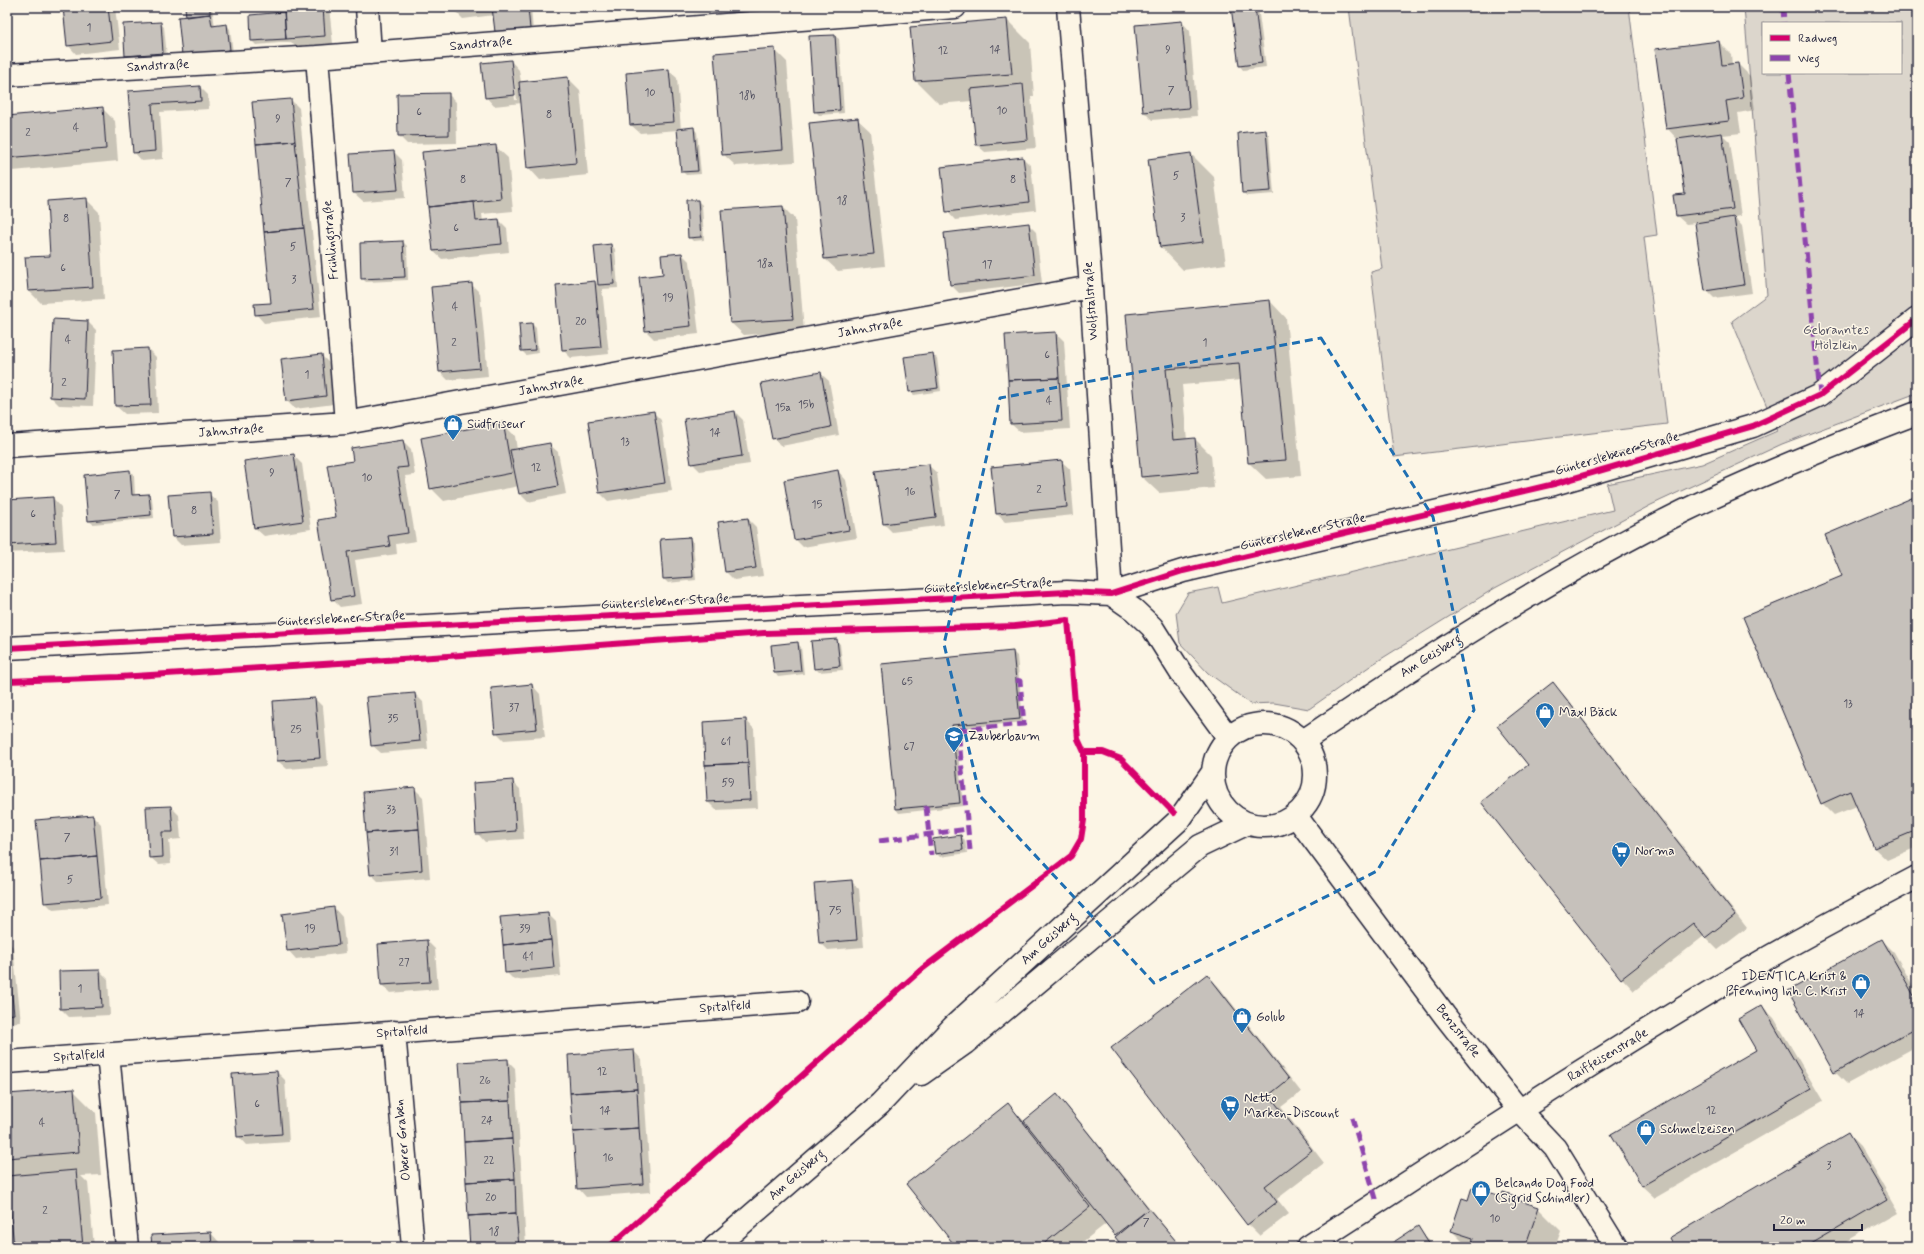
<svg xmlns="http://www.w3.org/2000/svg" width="1924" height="1254" viewBox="0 0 1924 1254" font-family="Mynerve,sans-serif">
	<rect width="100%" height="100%" fill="#fcf5e5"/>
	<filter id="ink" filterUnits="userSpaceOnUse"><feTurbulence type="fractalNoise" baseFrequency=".025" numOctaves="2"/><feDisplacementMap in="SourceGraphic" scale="8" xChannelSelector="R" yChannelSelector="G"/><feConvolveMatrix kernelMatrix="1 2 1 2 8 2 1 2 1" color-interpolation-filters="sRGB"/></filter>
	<g filter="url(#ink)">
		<path fill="#dcd6cc" stroke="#7f7c84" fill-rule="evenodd" d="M1349 7H1629L1657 235 1644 237 1667 424 1394 457 1371 272 1382 269Z
			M1744 7H1917V393L1782 444 1651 505 1495 588 1373 664 1309 709 1274 703 1251 704 1208 673 1180 643 1176 613 1188 593 1218 587 1222 603 1613 510 1607 484 1702 464 1777 431 1732 321 1767 295ZM1763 23H1901V73H1763Z"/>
		<path fill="#0003" fill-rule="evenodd" d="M64 7H115L120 49 76 54 68 45Z
			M186 7H212L215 27 227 25 230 29 233 53 186 58Z
			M285 7H329L333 44 296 47 291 42 256 45 252 41 251 16 285 13Z
			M451 7H531L533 32 499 35 495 31 494 15 463 19Z
			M1232 7H1258L1266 67 1243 70 1240 66Z
			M1007 20 1030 43 1034 96H1031L1036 148 985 152 976 144 972 101 939 104 916 81 911 28Z
			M1182 22 1190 31 1197 116 1152 120 1144 112Z
			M160 23 164 27 167 57 130 59 126 55Z
			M835 36 839 39 844 113 819 115 815 111Z
			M1719 42 1731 54 1732 65 1738 64 1750 76 1755 110 1738 113 1741 133 1723 135 1730 142 1741 216 1734 217 1742 226 1752 293 1714 298 1706 290 1696 223 1686 224 1677 216 1674 196 1686 194 1678 140 1667 128Z
			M774 49 787 62 795 162 736 166 723 154Z
			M511 61 519 70 521 82 568 78 580 90 588 175 540 180 528 167 522 103 494 106 486 97ZM511 69H513L517 100H515Z
			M668 70 677 78 681 130 693 128 697 132 701 174 686 175 682 171 678 130 640 133 631 125Z
			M200 87 208 95 209 109 160 112 163 159 142 161 134 152 130 92Z
			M448 94 456 102 457 143 407 144 399 136Z
			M291 100 299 108 321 317 264 323 256 314 272 303Z
			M102 108 115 121 118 161 13 171 7 164V117Z
			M857 119 870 131 885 266 838 271 825 259Z
			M1265 132 1269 135 1274 194 1247 196 1243 193Z
			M495 146 508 158 513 211 482 214 483 222 499 220 507 228 509 252 442 259 433 251 423 153Z
			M394 152 402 160 405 198 363 201 354 193Z
			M1191 154 1214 177 1226 264 1183 270 1161 247 1149 160Z
			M1023 158 1031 166 1036 210 955 220 947 211Z
			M86 199 99 212 104 299 41 303 29 291Z
			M698 201 702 205 704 240 693 241 689 237Z
			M783 207 795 219 804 331 744 335 731 323 722 211Z
			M1028 224 1036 232 1042 283 959 293 951 285Z
			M403 242 407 246 408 280 366 282 362 278Z
			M611 245 615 249 618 288 602 289 609 354 571 358 563 350 595 282 599 286 595 247Z
			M682 254 690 262 699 334 654 339 646 331 664 275Z
			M471 284 480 293 488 376 448 380 440 372Z
			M1270 301 1286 318 1301 476 1266 479 1249 463 1241 380 1182 385 1187 440 1195 439 1211 455 1214 488 1159 493 1142 477 1127 315Z
			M54 320 88 322 96 330 93 406 59 405 51 397Z
			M532 324 536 328 538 353 526 355 522 351Z
			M1056 333 1064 341 1070 429 1020 432 1011 424Z
			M148 349 156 357 158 413 125 414 116 406Z
			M321 355 330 364 334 404 295 409 286 400Z
			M933 355 937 358 941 391 914 395 910 391Z
			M820 373 829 381 839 435 781 446 773 438Z
			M653 412 661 420 672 491 608 501 600 493Z
			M735 412 743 420 750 464 700 471 692 463Z
			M502 423 515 436 517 450 549 444 558 452 566 494 528 502 520 494 519 486 444 501 431 488Z
			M403 441 411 449 415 475 405 476 416 541 396 544 397 554 355 560 362 604 340 607 332 599 337 518 354 461Z
			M293 455 302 464 311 529 264 536 255 528 246 462Z
			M1061 461 1070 469 1074 515 1005 522 997 514Z
			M928 465 937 473 944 525 892 532 884 524Z
			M130 471 134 475 135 496 148 495 152 499 154 518 93 524 89 521Z
			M838 471 846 480 857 538 803 547 795 539Z
			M209 494 218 502 221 542 181 545 173 537 170 496Z
			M53 498 61 507 64 550 7 553V501Z
			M1914 498 1917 501V847L1887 860 1874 848 1857 806 1834 815 1822 803 1843 576Z
			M748 519 756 527 763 576 734 580 726 572 719 522Z
			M689 538 693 542 696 580 668 583 664 579 661 540Z
			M7 587 8 611H7Z
			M836 640 840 644 843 670 819 672 815 668Z
			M797 643 801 647 804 674 778 677 775 673Z
			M1013 652 1017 656 1023 722 956 729 963 806 899 813 896 809 882 665Z
			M1552 683 1565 696 1747 928 1718 950 1704 936 1634 991 1622 978 1529 765Z
			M532 685 540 694 545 737 504 740 496 732Z
			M415 694 423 702 428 749 381 753 372 745Z
			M315 699 323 707 328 766 287 769 278 761Z
			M746 720 754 729 758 808 716 810 708 802Z
			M512 781 520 789 524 839 485 842 477 833Z
			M414 788 423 797 430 878 379 882 371 874Z
			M171 807 179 815 181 839 169 840 171 864 159 865 150 857 147 808Z
			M93 816 101 824 108 905 53 910 45 902Z
			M961 836 965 840 967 853 940 857 936 853Z
			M851 881 859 889 864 947 828 950 820 942Z
			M334 908 342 917 346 953 296 959 288 950Z
			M548 914 556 922 561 976 514 980 506 972Z
			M7 940 13 947 21 1022 7 1023Z
			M1882 940 1894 952 1917 993V1046L1847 1084 1835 1072Z
			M427 941 435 949 438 989 390 993 382 985Z
			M100 971 108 979 110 1015 69 1017 61 1009Z
			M1207 975 1219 987 1301 1092 1281 1107 1324 1163 1277 1199 1289 1214 1260 1236 1248 1224Z
			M1762 1006 1774 1018 1823 1101 1655 1198 1642 1186 1612 1134 1758 1051Z
			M634 1051 642 1060 651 1192 586 1197 578 1188Z
			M507 1060 515 1068 526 1247H471Z
			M277 1072 285 1080 289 1142 246 1145 238 1136Z
			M73 1090 96 1113 101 1175 81 1176 88 1183 94 1247H15L9 1183H7V1095Z
			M1057 1096 1069 1108 1181 1247H1125L1107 1223 1076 1247H957L1008 1105 1025 1122Z
			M1848 1134 1860 1146 1899 1212 1838 1247H1676Z
			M1504 1193 1515 1196 1520 1202 1538 1208 1561 1231 1555 1247H1468L1452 1231 1468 1201 1502 1197Z
			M1418 1228 1435 1247H1388Z
			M211 1233 219 1242V1247H153Z"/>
		<path fill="#c6c1bb" stroke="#22223b" d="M63 7H108L112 41 67 46Z
			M185 7H210V14L186 17Z
			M284 7H323L325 36 286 39Z
			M492 7H528L530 29 495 32Z
			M1231 7H1255L1262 63 1239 66Z
			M284 12 286 39 251 41 250 15Z
			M210 14 212 26 227 24 230 50 182 55 178 17Z
			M1007 19 1012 74 915 81 910 27Z
			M1182 21 1189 108 1143 112 1135 25Z
			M161 22 163 53 125 56 123 24Z
			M835 35 840 110 814 112 809 36Z
			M1719 41 1722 65 1738 63 1743 98 1726 101 1729 121 1666 129 1655 49Z
			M775 48 783 150 722 155 714 53Z
			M511 60 515 95 485 98 481 63Z
			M669 69 674 122 630 125 626 73Z
			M568 77 576 163 527 168 519 82Z
			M1023 84 1028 140 976 145 970 89Z
			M200 86 201 101 152 104 155 151 133 153 128 91Z
			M449 93V135L398 136 397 94Z
			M291 99 295 141 256 144 252 102Z
			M103 107 106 149 7 158V116Z
			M858 118 874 254 824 259 809 123Z
			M694 127 698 171 681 172 677 129Z
			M1266 130 1271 191 1242 193 1238 133Z
			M1722 133 1733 209 1676 216 1673 195 1685 194 1677 139Z
			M295 141 304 228 264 232 256 144Z
			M496 145 501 199 428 207 422 152Z
			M394 151 398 190 353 193 350 154Z
			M1191 153 1203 242 1160 247 1148 159Z
			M1023 157 1029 202 946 212 941 167Z
			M87 198 93 287 28 291 25 257 50 256 47 201Z
			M686 200H698L701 237 688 238Z
			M474 202 476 221 499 219 502 244 433 251 428 207Z
			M783 206 793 319 730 323 721 210Z
			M1734 217 1744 285 1705 291 1695 223Z
			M1029 223 1035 275 950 285 944 233Z
			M304 228 314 309 255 315 254 304 271 303 264 232Z
			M403 241 405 277 361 279 360 243Z
			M611 244 614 284 598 285 594 246Z
			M682 253 691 326 645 331 639 277 663 274 661 255Z
			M595 281 601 347 562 350 556 285Z
			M472 283 480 368 439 372 431 287Z
			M1270 300 1286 460 1248 463 1239 363 1166 369 1173 440 1195 438 1198 472 1141 477 1126 314Z
			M53 319 88 321 85 399 50 397Z
			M532 323 535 350 521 351 519 324Z
			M1056 332 1059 378 1008 380 1005 335Z
			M148 348 151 405 115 406 113 350Z
			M933 353 938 388 909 392 904 357Z
			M322 354 326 396 286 401 281 359Z
			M821 372 831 427 772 439 761 383Z
			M1059 378 1062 421 1010 424 1008 380Z
			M654 411 665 483 599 493 588 421Z
			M735 411 742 456 691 464 684 419Z
			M503 422 512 473 430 489 421 438Z
			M403 440 408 467 397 468 408 533 388 536 390 546 347 552 354 596 331 600 318 520 336 517 327 465 353 461 351 448Z
			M550 443 558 486 519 494 510 450Z
			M294 454 303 521 254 528 244 461Z
			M1062 460 1067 507 996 514 991 467Z
			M929 464 936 517 883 524 875 471Z
			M130 470 132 495 149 494 151 515 88 521 84 475Z
			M838 470 849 530 794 540 784 480Z
			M210 492 213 534 172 537 168 495Z
			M53 497 56 542 7 545V500Z
			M1914 497 1917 504V830L1874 848 1850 791 1821 804 1743 617 1842 576 1825 535Z
			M748 518 756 568 725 572 718 522Z
			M690 537 693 577 663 579 660 539Z
			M837 639 840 666 814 669 811 641Z
			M798 642 801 671 774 673 771 645Z
			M1013 651 1020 719 952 725 960 803 895 809 881 664Z
			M1553 682 1735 915 1705 938 1693 923 1621 979 1481 802 1528 765 1497 726Z
			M532 684 537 729 495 733 491 688Z
			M415 693 420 741 371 746 366 697Z
			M315 698 320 758 277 761 273 701Z
			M746 719 748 763 705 765 703 722Z
			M748 763 750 800 707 802 705 765Z
			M513 780 516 831 476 834 473 783Z
			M415 787 419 829 366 833 363 792Z
			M171 806 173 832H162L163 857 149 858 146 807Z
			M93 815 97 856 40 861 36 820Z
			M419 829 422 870 370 875 366 833Z
			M961 835 963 850 935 854 933 839Z
			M97 856 101 898 44 903 40 861Z
			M852 880 857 940 819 943 814 883Z
			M334 907 339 945 287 951 282 914Z
			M548 913 551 940 503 945 500 917Z
			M1882 939 1917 1001V1027L1834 1073 1788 991Z
			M427 940 430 982 381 985 378 944Z
			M551 940 554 968 505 973 503 945Z
			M7 970H9L14 1014 7 1015Z
			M100 970 102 1007 60 1009 59 971Z
			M1207 974 1289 1079 1269 1095 1312 1150 1265 1186 1277 1202 1247 1225 1111 1048Z
			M1762 1005 1811 1089 1642 1186 1611 1134 1756 1050 1738 1019Z
			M634 1050 637 1089 570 1093 568 1055Z
			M508 1059 510 1101 462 1103 459 1062Z
			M277 1071 282 1134 237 1137 232 1074Z
			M74 1089 79 1152 7 1158V1094Z
			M637 1089 639 1128 573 1132 570 1093Z
			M1057 1094 1149 1209 1115 1235 1024 1121Z
			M510 1101 512 1139 464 1142 462 1103Z
			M1008 1103 1090 1207 1041 1246 1042 1247H956L906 1184Z
			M639 1128 643 1184 577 1189 573 1132Z
			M1848 1133 1887 1199 1805 1247H1674L1669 1238Z
			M512 1139 515 1179 466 1182 464 1142Z
			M76 1170 83 1247H14L7 1176Z
			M515 1179 516 1213 468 1216 466 1182Z
			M1472 1187 1501 1196 1503 1192 1515 1196 1514 1199 1539 1207 1525 1247H1480L1472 1244 1473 1238 1451 1231 1462 1198 1468 1200Z
			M1149 1209 1181 1247H1123L1115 1237Z
			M516 1213 519 1247H470L468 1216Z
			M1418 1226 1431 1247H1386Z
			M211 1232 212 1247H152L151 1235Z"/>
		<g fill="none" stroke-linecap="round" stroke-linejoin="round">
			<g stroke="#22223b" stroke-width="25">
				<path id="street" d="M367 7 370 53
					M1068 7 1091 287 1111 594
					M317 57 346 423
					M7 75 317 57 955 7
					M7 446 346 423 1091 287
					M1111 594 1134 610 1152 627 1181 673 1228 737
					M7 648 1067 592 1111 594 1183 571 1554 484 1753 426 1820 395 1917 319
					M1296 816 1445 1016 1519 1110 1555 1148 1616 1247
					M394 1032 413 1247
					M108 1054 127 1247
					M7 1062 797 1002
					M1308 1247C1460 1149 1612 1048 1769 957 1818 929 1868 903 1917 877"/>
			</g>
			<g stroke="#22223b" stroke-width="25">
				<path id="secondary" d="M1213 775a51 51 0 1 1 102 0a51 51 0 1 1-102 0Z
					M1303 741C1426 658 1551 577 1684 511 1760 474 1838 443 1917 413
					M921 1074 965 1043 1200 846 1246 824
					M715 1247 880 1104 953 1027 1180 819 1213 772"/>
			</g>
			<use href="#street" stroke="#fcf5e5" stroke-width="22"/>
			<use href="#secondary" stroke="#fcf5e5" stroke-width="22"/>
			<path stroke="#8e44ad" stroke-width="5" stroke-dasharray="10 5" stroke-linecap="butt" d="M1783 7 1784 23
				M1789 73 1820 395
				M926 806 931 855
				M879 841 968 829
				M970 850 958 730 1024 724 1020 681 1016 680
				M1352 1118 1377 1202"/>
			<g stroke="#fcf5e5" stroke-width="8">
				<path id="cycleway" d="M7 648 1067 592 1111 594 1183 571 1554 484 1753 426 1820 395 1917 319
					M7 681 119 677 448 656 764 633 1015 626 1068 620 1078 739 1084 752V820L1081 839 1071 856 922 969 609 1247
					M1084 752H1103L1121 759 1174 813"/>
			</g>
			<use href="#cycleway" stroke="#d6006c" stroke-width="6"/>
		</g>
	</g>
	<path fill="none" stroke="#1f6fb2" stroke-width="3" stroke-dasharray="8 5" stroke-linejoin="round" d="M1321 338 1433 517 1474 710 1377 871 1154 983 980 796 944 644 1000 398Z"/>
	<defs>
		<g id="shop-pin" transform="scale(1)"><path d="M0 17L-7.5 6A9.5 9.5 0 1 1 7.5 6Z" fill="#1f6fb2" stroke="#fcf5e5"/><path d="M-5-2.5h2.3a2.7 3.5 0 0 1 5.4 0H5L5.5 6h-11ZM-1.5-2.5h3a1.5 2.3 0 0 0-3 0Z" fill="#fff"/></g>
		<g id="school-pin" transform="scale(1)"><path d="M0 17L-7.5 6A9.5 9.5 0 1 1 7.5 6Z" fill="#1f6fb2" stroke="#fcf5e5"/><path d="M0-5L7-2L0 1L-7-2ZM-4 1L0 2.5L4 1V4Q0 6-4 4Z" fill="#fff"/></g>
		<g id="supermarket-pin" transform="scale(1)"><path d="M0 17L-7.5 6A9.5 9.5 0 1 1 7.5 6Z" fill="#1f6fb2" stroke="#fcf5e5"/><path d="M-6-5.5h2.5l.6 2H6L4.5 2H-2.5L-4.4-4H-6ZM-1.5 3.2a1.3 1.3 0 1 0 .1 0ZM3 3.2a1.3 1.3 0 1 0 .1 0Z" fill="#fff"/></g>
	</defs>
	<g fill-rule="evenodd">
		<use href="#shop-pin" x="453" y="424"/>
		<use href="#shop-pin" x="1545" y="712"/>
		<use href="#school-pin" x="954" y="736"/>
		<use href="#supermarket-pin" x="1621" y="851"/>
		<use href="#shop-pin" x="1861" y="983"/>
		<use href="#shop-pin" x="1242" y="1017"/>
		<use href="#supermarket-pin" x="1230" y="1105"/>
		<use href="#shop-pin" x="1646" y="1129"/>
		<use href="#shop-pin" x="1481" y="1190"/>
	</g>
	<g text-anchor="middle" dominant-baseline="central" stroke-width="3" stroke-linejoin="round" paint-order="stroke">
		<g font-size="11" fill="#4b4a5b">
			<text x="89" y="28">1</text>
			<text x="995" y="50">14</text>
			<text x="1168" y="50">9</text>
			<text x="943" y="51">12</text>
			<text x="1171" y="91">7</text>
			<text x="650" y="93">10</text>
			<text x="747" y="96">18b</text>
			<text x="1002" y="111">10</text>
			<text x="419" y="112">6</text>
			<text x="549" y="115">8</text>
			<text x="278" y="119">9</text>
			<text x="76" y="128">4</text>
			<text x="28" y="133">2</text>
			<text x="1176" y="176">5</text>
			<text x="463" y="180">8</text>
			<text x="1013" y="180">8</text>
			<text x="288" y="183">7</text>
			<text x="842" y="201">18</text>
			<text x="1183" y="218">3</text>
			<text x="66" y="219">8</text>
			<text x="456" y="228">6</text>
			<text x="293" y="247">5</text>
			<text x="765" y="264">18a</text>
			<text x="987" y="265">17</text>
			<text x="63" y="268">6</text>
			<text x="294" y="280">3</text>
			<text x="668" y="298">19</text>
			<text x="455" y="307">4</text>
			<text x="581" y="322">20</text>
			<text x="68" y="340">4</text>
			<text x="454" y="343">2</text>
			<text x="1205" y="343">1</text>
			<text x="1047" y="355">6</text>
			<text x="307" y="375">1</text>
			<text x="64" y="383">2</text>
			<text x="1049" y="401">4</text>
			<text x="806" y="405">15b</text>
			<text x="783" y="408">15a</text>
			<text x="715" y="433">14</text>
			<text x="625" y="442">13</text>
			<text x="536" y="468">12</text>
			<text x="272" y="473">9</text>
			<text x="367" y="478">10</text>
			<text x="1039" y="490">2</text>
			<text x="910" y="492">16</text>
			<text x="117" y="495">7</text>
			<text x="817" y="505">15</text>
			<text x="194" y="511">8</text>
			<text x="33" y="514">6</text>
			<text x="907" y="682">65</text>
			<text x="1848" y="704">13</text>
			<text x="514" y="708">37</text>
			<text x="393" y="719">35</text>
			<text x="296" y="730">25</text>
			<text x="726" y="742">61</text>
			<text x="909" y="747">67</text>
			<text x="728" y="783">59</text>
			<text x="391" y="810">33</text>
			<text x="67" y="838">7</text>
			<text x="394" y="852">31</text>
			<text x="70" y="880">5</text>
			<text x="835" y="911">75</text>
			<text x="310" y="929">19</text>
			<text x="525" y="929">39</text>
			<text x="528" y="957">41</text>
			<text x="404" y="963">27</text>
			<text x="80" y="989">1</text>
			<text x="1859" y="1014">14</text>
			<text x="602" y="1072">12</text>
			<text x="485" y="1081">26</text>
			<text x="257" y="1104">6</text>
			<text x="605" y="1111">14</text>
			<text x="1711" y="1111">12</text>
			<text x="487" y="1121">24</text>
			<text x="42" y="1123">4</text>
			<text x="608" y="1158">16</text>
			<text x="489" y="1161">22</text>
			<text x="1829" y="1166">3</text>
			<text x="491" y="1198">20</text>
			<text x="45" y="1211">2</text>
			<text x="1495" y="1219">10</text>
			<text x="1146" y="1223">7</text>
			<text x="494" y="1232">18</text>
		</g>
		<g font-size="13" fill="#22223b" stroke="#fcf5e5">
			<text transform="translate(481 44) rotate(-5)">Sandstraße</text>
			<text transform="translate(158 66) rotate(-3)">Sandstraße</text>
			<text transform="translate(331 240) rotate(-95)">Frühlingstraße</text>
			<text transform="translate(1091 301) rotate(-94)">Wolfstalstraße</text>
			<text transform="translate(870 328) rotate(-10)">Jahnstraße</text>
			<text transform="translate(551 386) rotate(-10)">Jahnstraße</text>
			<text transform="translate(231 431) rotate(-4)">Jahnstraße</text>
			<text transform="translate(1617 454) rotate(-16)">Günterslebener Straße</text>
			<text transform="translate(1303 532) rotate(-13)">Günterslebener Straße</text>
			<text transform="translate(988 586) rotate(-3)">Günterslebener Straße</text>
			<text transform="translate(665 602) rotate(-3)">Günterslebener Straße</text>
			<text transform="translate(341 619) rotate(-3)">Günterslebener Straße</text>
			<text transform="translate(1431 656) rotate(-32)">Am Geisberg</text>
			<text transform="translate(1049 939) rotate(-42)">Am Geisberg</text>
			<text transform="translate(725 1007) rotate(-4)">Spitalfeld</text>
			<text transform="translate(1458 1031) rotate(52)">Benzstraße</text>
			<text transform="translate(402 1032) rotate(-4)">Spitalfeld</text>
			<text transform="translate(1608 1055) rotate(-31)">Raiffeisenstraße</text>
			<text transform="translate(79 1056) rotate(-4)">Spitalfeld</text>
			<text transform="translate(403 1140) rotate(-95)">Oberer Graben</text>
			<text transform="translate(797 1175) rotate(-41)">Am Geisberg</text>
		</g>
		<g font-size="13" fill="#504f5f" stroke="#fcf5e5">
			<text x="1836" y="330">Gebranntes<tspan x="1836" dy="15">Hölzlein</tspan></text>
		</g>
		<g font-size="13" fill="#22223b" stroke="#fcf5e5" text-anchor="start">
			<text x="467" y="424">Südfriseur</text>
			<text x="1559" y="712">Maxl Bäck</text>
			<text x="968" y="736">Zauberbaum</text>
			<text x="1635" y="851">Norma</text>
			<text x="1847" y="976" text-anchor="end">IDENTICA Krist &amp;<tspan x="1847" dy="15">Pfenning Inh. C. Krist</tspan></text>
			<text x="1256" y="1017">Golub</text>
			<text x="1244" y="1098">Netto<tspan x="1244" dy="15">Marken-Discount</tspan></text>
			<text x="1660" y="1129">Schmelzeisen</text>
			<text x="1495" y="1183">Belcando Dog Food<tspan x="1495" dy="15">(Sigrid Schindler)</tspan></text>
		</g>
	</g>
	<rect width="1924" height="1254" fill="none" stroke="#fcf5e5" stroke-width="24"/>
	<rect x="12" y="12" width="1900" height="1230" fill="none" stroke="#22223b" stroke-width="1.5" filter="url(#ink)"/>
	<rect x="1762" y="22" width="140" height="52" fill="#fcf5e5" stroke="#a5a1a1"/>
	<rect x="1770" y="35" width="20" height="6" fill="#d6006c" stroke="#a5a1a1"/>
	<text x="1798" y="42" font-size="12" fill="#22223b">Radweg</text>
	<rect x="1770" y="55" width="20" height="6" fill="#8e44ad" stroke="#a5a1a1"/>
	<text x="1798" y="62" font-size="12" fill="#22223b">Weg</text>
	<path d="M1774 1224v6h88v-6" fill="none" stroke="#22223b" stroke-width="2"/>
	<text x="1780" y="1224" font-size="12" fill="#22223b" stroke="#fcf5e5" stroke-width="3" paint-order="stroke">20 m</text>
</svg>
